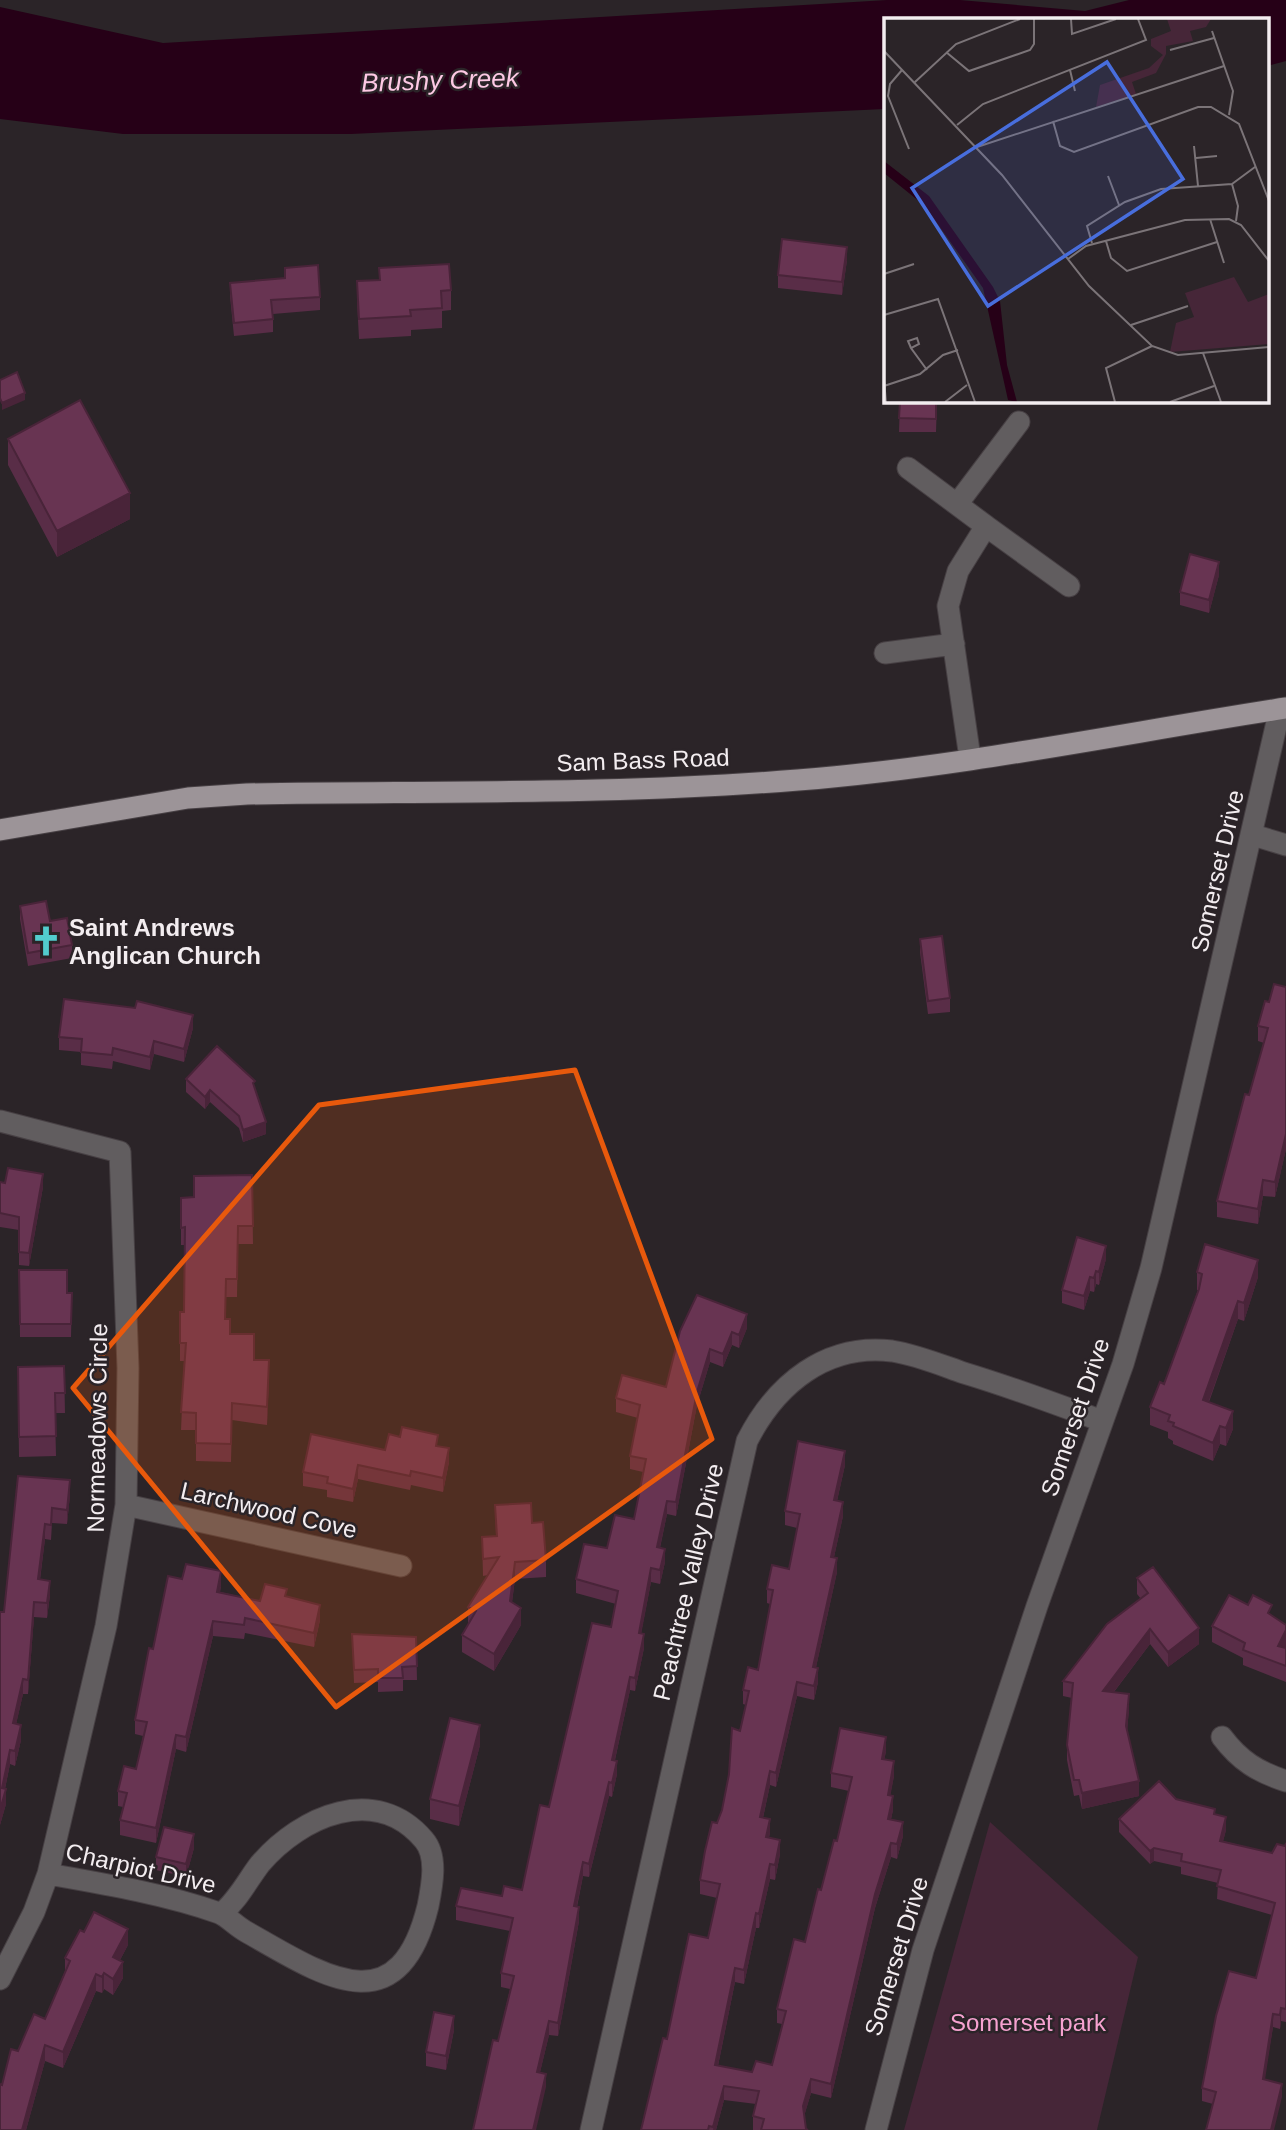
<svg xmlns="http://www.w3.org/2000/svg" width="1286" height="2130" viewBox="0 0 1286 2130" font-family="Helvetica,sans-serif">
	<rect width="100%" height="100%" fill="#2b2428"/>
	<path fill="#462638" d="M990 1822 1138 1957 1097 2130H904Z"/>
	<path fill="#260017" d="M887 0H960L1085 11 1129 0H1286V61L1267 66V19H885V109L351 134H123L0 119V7L163 43Z"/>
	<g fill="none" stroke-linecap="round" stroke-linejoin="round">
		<g stroke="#474044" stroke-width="23">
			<path id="minor" d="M908 468 986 526
				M958 503 1019 422
				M885 653 954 644
				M970 758 948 606 958 571 986 526 1069 586
				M1253 835 1286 845
				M0 1121 120 1152 128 1368 126 1505 106 1626 48 1874 34 1912 0 1979
				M126 1505 401 1566
				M1222 1737C1240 1761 1258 1772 1286 1781
				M48 1874C105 1884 165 1894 219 1913 228 1917 236 1926 245 1931 321 1974 398 2029 428 1906 432 1886 438 1856 424 1840 376 1783 301 1816 260 1864 247 1881 238 1900 221 1914
				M591 2130 747 1441C776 1384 826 1343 892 1351 917 1355 941 1365 964 1373 1011 1387 1056 1404 1102 1421
				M876 2130 923 1950 1037 1606 1123 1364 1151 1268 1280 709"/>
		</g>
		<g stroke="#474044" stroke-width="23">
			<path id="major" d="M0 830 188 798 247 794C431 791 615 795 798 780 962 767 1124 733 1286 708"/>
		</g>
		<use href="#minor" stroke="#615d5f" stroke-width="21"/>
		<use href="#major" stroke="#9c9498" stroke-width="21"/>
	</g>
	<path fill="#592d47" d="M847 260 842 295 778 288V275Z
		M285 268 320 297V310L273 314V332L234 336 230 296V283L285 278Z
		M379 268 451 290V310L442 311V328L411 330V336L359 339 357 301V281L379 280Z
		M900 401H937L936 432H899Z
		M8 439 130 519 57 557 8 465Z
		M1219 575 1209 613 1180 605V592Z
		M20 906 50 921 72 945V958L28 966 20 919Z
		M920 939 950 998V1012L928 1014 920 952Z
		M1286 987V1149L1275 1197 1263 1196 1258 1224 1217 1217V1201L1264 1043 1258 1041V1026L1269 1002Z
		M193 1028 184 1062 154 1054 150 1070 113 1061 112 1069 81 1065V1052L59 1050V1037Z
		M186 1079 255 1090 266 1134 243 1142 239 1128 210 1102 205 1109 186 1092Z
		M252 1175 253 1244H238L237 1297H226V1319L230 1334 269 1377 267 1425 232 1420 231 1462 196 1461V1430H181L184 1361H180V1312H184L185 1245H181V1198L194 1197Z
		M0 1182 43 1187 29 1266 19 1265V1230L0 1227Z
		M1106 1259 1099 1285 1096 1284 1094 1292 1090 1291 1084 1310 1062 1303V1290Z
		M19 1270 67 1293H72L71 1337H20Z
		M1197 1272 1258 1277 1244 1321 1238 1319 1209 1402 1233 1429 1226 1446 1220 1444 1213 1461 1173 1444V1441L1168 1438V1432L1150 1425V1407L1164 1384 1198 1290H1197Z
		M747 1328 739 1348 732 1345 723 1367 710 1362 697 1405 676 1516 667 1514 660 1548 665 1562 660 1584 651 1582 641 1633 644 1648 635 1691 630 1690 615 1760 617 1774 612 1797 609 1796 589 1877 583 1876 577 1907 579 1921 562 2016 558 2036 549 2035 540 2072 546 2087 498 2041 510 1989 501 1987V1973L510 1931 456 1920V1906L522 1890 611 1627 616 1604 576 1593V1579L607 1548 634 1519 643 1472 630 1469V1456L638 1418 616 1412V1398L666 1387 680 1331Z
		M64 1366 65 1413H55L56 1456 19 1457 18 1387Z
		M438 1446 449 1462 443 1492 411 1485 410 1490 358 1479 353 1502 327 1497V1490L303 1486V1472L385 1450Z
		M845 1465 837 1501 843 1516 834 1557 837 1572 816 1667 818 1682 814 1700 797 1696 776 1787 770 1785 763 1818 770 1833 769 1837 780 1854 775 1880 770 1879 759 1928H756L744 1984 735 1982 718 2066 752 2072 772 2065 782 2024 777 2023V2009L805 1942 837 1841 849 1791 831 1787V1773L886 1751 884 1760 894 1776 890 1795 893 1810 891 1819 903 1836 897 1859 891 1857 875 1908 831 2098 811 2093 804 2116 806 2129 808 2130H753V2116L756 2104 724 2100 716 2130H641L667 2039 708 1938 717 1898 700 1894V1880L722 1810 740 1731 746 1705 743 1704V1690L758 1670 770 1604 767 1603V1589L789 1569 797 1528 785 1525V1511Z
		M18 1476 70 1495 67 1524 52 1523 51 1540 45 1539 40 1580 50 1595 47 1618 34 1617 28 1694H23L16 1724 21 1740 15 1766 10 1764 5 1789 6 1804 0 1825V1612H4Z
		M495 1505 532 1523 546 1560V1577L515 1579 512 1602 521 1625 494 1671 462 1652V1635L468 1624V1607L488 1575 483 1576 482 1537 496 1536Z
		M1137 1578 1199 1644 1168 1667 1150 1644 1114 1692 1129 1709 1127 1731 1139 1796 1082 1809 1079 1795 1074 1796 1067 1760V1745L1072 1698 1063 1696V1681L1141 1599 1137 1594Z
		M221 1586 220 1592 260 1601 287 1597 320 1620 314 1647 245 1633 244 1639 213 1636 186 1752 176 1749 156 1843 120 1835V1820L123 1807 118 1806V1791L136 1769 143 1736 135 1734V1720L153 1649Z
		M1248 1605 1272 1616 1286 1625V1646L1285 1648H1286V1682L1243 1665V1658L1212 1642V1626Z
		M352 1634 416 1637 417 1680H403V1691L378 1692V1682L354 1683Z
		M480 1745 459 1826 430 1819V1799Z
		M1215 1814 1226 1830 1223 1841 1272 1853 1285 1846 1286 1843V2022L1281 2021 1280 2029 1273 2027 1264 2080 1282 2097 1213 2104 1202 2101V2088L1256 1978 1272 1915 1217 1899 1218 1883 1181 1874V1867L1154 1861 1150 1864 1119 1832V1819Z
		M194 1848 186 1877 156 1870V1857Z
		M128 1945 120 1960 123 1978 113 1995 104 1989 102 1993 96 1991 63 2068 45 2061 26 2130H0L2 2085 18 2051 45 2019 65 1971V1958Z
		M454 2030 446 2070 426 2066V2052Z"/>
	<path fill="#492439" d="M847 247V260L842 295V282Z
		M25 393V400L2 410V403Z
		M130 493V519L57 557V531Z
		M1219 562V575L1209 613V600Z
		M193 1015V1028L184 1062V1049Z
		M154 1041V1054L150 1070V1057Z
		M210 1090V1102L205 1109V1097Z
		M266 1122V1134L243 1142V1130Z
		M1286 1134V1149L1275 1197V1182Z
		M43 1174V1187L29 1266V1253Z
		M1263 1180V1196L1258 1224V1209Z
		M1106 1246V1259L1099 1285V1272Z
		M1258 1260V1277L1244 1321V1303Z
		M1096 1271V1284L1094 1292V1278Z
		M1090 1277V1291L1084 1310V1296Z
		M1238 1301V1319L1203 1417V1400Z
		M747 1314V1328L739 1348V1335Z
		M732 1332V1345L723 1367V1354Z
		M710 1349V1362L697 1405 676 1516V1502L697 1392Z
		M269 1360V1377L267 1425V1407Z
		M1233 1411V1429L1226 1446V1428Z
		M1220 1426V1444L1213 1461V1443Z
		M449 1448V1462L443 1492V1478Z
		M845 1451V1465L834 1514V1500Z
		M358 1465V1479L353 1502V1489Z
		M70 1480V1495L67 1524V1510Z
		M667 1501V1514L657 1561V1547Z
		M843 1502V1516L831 1571V1557Z
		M45 1524V1539L38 1594V1579Z
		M665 1549V1562L660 1584V1570Z
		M837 1558V1572L813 1681V1667Z
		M515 1562V1579L510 1618V1601Z
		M651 1568V1582L639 1646V1633Z
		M221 1571V1586L217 1606V1592Z
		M50 1581V1595L47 1618V1603Z
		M34 1602V1617L28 1694V1680Z
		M320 1605V1620L314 1647V1633Z
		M521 1608V1625L494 1671V1654Z
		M213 1621V1636L186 1752V1737Z
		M1199 1628V1644L1168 1667V1652Z
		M1150 1629V1644L1103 1706V1691Z
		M1286 1630V1646L1278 1661V1646Z
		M644 1634V1648L635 1691V1678Z
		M818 1668V1682L814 1700V1686Z
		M630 1677V1690L612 1773V1760Z
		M23 1679V1694L13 1738V1723Z
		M797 1682V1696L776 1787V1773Z
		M1129 1694V1709L1126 1741V1726Z
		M21 1725V1740L15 1766V1751Z
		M480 1725V1745L459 1826V1806Z
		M176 1735V1749L156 1843V1828Z
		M886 1737V1751L882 1773V1759Z
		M10 1750V1764L2 1803V1788Z
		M617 1761V1774L612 1797V1783Z
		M894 1761V1776L888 1809V1795Z
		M770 1771V1785L760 1831V1817Z
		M1139 1781V1796L1082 1809V1793Z
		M609 1782V1796L589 1877V1864Z
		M6 1789V1804L0 1825V1810Z
		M893 1796V1810L888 1833V1819Z
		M1226 1817V1830L1220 1854V1841Z
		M770 1819V1833L766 1851V1837Z
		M903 1822V1836L897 1859V1844Z
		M194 1834V1848L186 1877V1864Z
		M780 1840V1854L775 1880V1865Z
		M891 1843V1857L875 1908 831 2098V2084L875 1894Z
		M1154 1848V1861L1150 1864V1851Z
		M583 1862V1876L574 1919V1906Z
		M770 1864V1879L759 1928V1914Z
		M579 1907V1921L562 2016 558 2036V2023Z
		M756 1913V1928L744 1984V1970Z
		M128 1929V1945L113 1973V1957Z
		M123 1962V1978L113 1995V1979Z
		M735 1968V1982L715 2080V2065Z
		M104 1973V1989L102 1993V1977Z
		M96 1974V1991L63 2068V2052Z
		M1281 2008V2021L1280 2029V2015Z
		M1273 2014V2027L1263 2093V2079Z
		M454 2016V2030L446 2070V2056Z
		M549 2021V2035L537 2085V2072Z
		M45 2045V2061L26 2130H22Z
		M546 2074V2087L536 2130H533Z
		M811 2079V2093L803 2120V2106Z
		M1282 2084V2097L1274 2130H1271Z
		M724 2086V2100L716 2130H713Z"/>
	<path fill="#683452" stroke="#492439" stroke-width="2" d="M782 239 847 247 842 282 778 275Z
		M449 264 451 290 441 291 442 308 410 310 411 316 359 319 357 281 380 280 379 268Z
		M318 265 320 297 271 300 273 319 234 323 230 283 285 278V268Z
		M17 372 25 393 2 403 0 398V380Z
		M80 400 130 493 57 531 8 439Z
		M900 401H936V419L899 418Z
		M1190 554 1219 562 1209 600 1180 592Z
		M46 901 50 921 67 918 72 945 28 953 20 906Z
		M942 936 950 998 928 1001 920 939Z
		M1274 984 1286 987V1134L1275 1182 1263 1180 1258 1209 1217 1201 1245 1094 1249 1095 1268 1028 1258 1026 1265 1001 1269 1002Z
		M64 999 135 1008 137 1001 193 1015 184 1049 154 1041 150 1057 113 1048 112 1055 81 1052 82 1039 59 1037Z
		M217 1046 255 1081 253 1083 266 1122 243 1130 239 1116 210 1090 205 1097 186 1079Z
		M8 1168 43 1174 29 1253 19 1252V1217L0 1213V1182L5 1183Z
		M252 1175 253 1226H238L237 1279H226L225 1319H230V1334H254V1360H269L267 1407 232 1403 231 1444 196 1443V1413L181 1412 186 1343H180V1312H184L185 1227 181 1228V1198L194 1197V1176Z
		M1077 1237 1106 1246 1099 1272 1096 1271 1094 1278 1090 1277 1084 1296 1062 1290Z
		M1205 1244 1258 1260 1244 1303 1238 1301 1203 1400 1233 1411 1226 1428 1220 1426 1213 1443 1173 1426 1174 1423 1168 1421 1170 1415 1150 1407 1160 1382 1164 1384 1199 1289 1202 1274 1197 1272Z
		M19 1270H67V1293H72L71 1324H20Z
		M697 1295 747 1314 739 1335 732 1332 723 1354 710 1349 697 1392 676 1502 667 1501 657 1547 665 1549 660 1570 651 1568 639 1633 644 1634 635 1678 630 1677 612 1760 617 1761 612 1783 609 1782 589 1864 583 1862 574 1906 579 1907 562 2002 558 2023 549 2021 537 2072 546 2074 533 2130H473L493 2040 498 2041 514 1976 501 1973 513 1918 456 1906 461 1888 502 1896 504 1886 522 1890 540 1805 549 1807 592 1623 611 1627 618 1591 576 1579 584 1544 607 1548 615 1515 634 1519 646 1459 630 1456 640 1405 616 1398 622 1375 666 1387 680 1331Z
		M64 1366 65 1393H55L56 1436 19 1437 18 1367Z
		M402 1427 438 1435 436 1446 449 1448 443 1478 411 1471 410 1476 358 1465 353 1489 327 1483 328 1477 303 1472 311 1434 385 1450 389 1434 400 1437Z
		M798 1441 845 1451 834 1500 843 1502 831 1557 837 1558 813 1667 818 1668 814 1686 797 1682 776 1773 770 1771 760 1817 770 1819 766 1837 780 1840 775 1865 770 1864 759 1914 756 1913 744 1970 735 1968 715 2065 752 2072 756 2061 772 2065 786 2011 777 2009 794 1939 805 1942 818 1889 821 1890 834 1840 837 1841 852 1777 831 1773 840 1728 886 1737 882 1759 894 1761 888 1795 893 1796 888 1819 903 1822 897 1844 891 1843 875 1894 831 2084 811 2079 803 2106 806 2129 808 2130H761L764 2119 753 2116 759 2091 724 2086 713 2127 709 2126 708 2130H641L663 2038 667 2039 689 1934 708 1938 720 1884 700 1880 705 1851 712 1822 717 1823 722 1810 729 1774 732 1728 740 1731 749 1691 743 1690 748 1667 758 1670 773 1590 767 1589 772 1565 789 1569 800 1514 785 1511Z
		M18 1476 70 1480 67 1510 52 1508 51 1525 45 1524 38 1579 50 1581 47 1603 34 1602 28 1680 23 1679 13 1723 21 1725 15 1751 10 1750 2 1788 6 1789 0 1810V1612H4Z
		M531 1503 532 1523 543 1522 546 1560 515 1562 510 1601 521 1608 494 1654 462 1635 476 1611 468 1607 499 1557 483 1559 482 1537 497 1536 495 1505Z
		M186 1564 221 1571 217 1592 260 1601 265 1584 287 1589 285 1596 320 1605 314 1633 245 1618 244 1625 213 1621 186 1737 176 1735 156 1828 120 1820 127 1793 118 1791 124 1766 136 1769 147 1722 135 1720 149 1648 153 1649 168 1576 182 1579Z
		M1153 1567 1199 1628 1168 1652 1150 1629 1103 1691 1129 1694 1126 1726 1139 1781 1082 1793 1079 1780H1074L1067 1745 1073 1683 1063 1681 1107 1624 1148 1593 1137 1578Z
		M1229 1595 1248 1605 1253 1595 1272 1605 1268 1613 1286 1625V1630L1278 1646 1286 1648V1666L1243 1650 1245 1643 1212 1626Z
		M352 1634 416 1637 417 1666 402 1667 403 1678H378V1669L354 1670Z
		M450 1718 480 1725 459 1806 430 1799Z
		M1159 1781 1176 1799 1215 1809 1214 1814 1226 1817 1220 1841 1272 1853 1277 1844 1285 1846 1286 1843V2009L1281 2008 1280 2015 1273 2014 1263 2079 1282 2084 1271 2130H1206L1216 2092 1202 2088 1216 2016 1229 1971 1256 1978 1275 1903 1217 1886 1221 1870 1181 1861 1182 1854 1154 1848 1150 1851 1119 1819Z
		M164 1827 194 1834 186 1864 156 1857Z
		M94 1912 128 1929 113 1957 123 1962 113 1979 104 1973 102 1977 96 1974 63 2052 45 2045 22 2130H0V2084L2 2085 11 2049 18 2051 34 2014 45 2019 70 1961 65 1958 80 1930 84 1932Z
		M434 2012 454 2016 446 2056 426 2052Z"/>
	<path fill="#e8590c" fill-opacity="0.2" stroke="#e8590c" stroke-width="5" stroke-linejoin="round" d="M575 1070 712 1439 336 1707 73 1388 319 1105Z"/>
	<defs>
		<g id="church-bare" transform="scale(2.415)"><path d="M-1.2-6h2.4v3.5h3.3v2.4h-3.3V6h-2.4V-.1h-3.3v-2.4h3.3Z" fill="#52cdce" stroke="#2b2428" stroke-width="2.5" paint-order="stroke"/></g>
	</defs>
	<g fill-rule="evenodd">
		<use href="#church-bare" x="46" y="941"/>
	</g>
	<g text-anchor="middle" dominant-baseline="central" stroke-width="5" stroke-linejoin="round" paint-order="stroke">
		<g font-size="24" fill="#f3edf0" stroke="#2b2428">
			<text transform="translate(643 760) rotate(-2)">Sam Bass Road</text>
			<text transform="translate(1217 871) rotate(-77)">Somerset Drive</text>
			<text transform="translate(1075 1417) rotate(-71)">Somerset Drive</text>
			<text transform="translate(97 1428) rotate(-89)">Normeadows Circle</text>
			<text transform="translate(269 1510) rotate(13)">Larchwood Cove</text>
			<text transform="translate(688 1582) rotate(-77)">Peachtree Valley Drive</text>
			<text transform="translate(141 1868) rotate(13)">Charpiot Drive</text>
			<text transform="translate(896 1956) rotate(-73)">Somerset Drive</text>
		</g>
		<g font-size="24" font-weight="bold" fill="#f3edf0" stroke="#2b2428" text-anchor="start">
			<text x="69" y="927">Saint Andrews<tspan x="69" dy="28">Anglican Church</tspan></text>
		</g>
		<g font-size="24" fill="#f6a2d0" stroke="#2b2428">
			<text x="1028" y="2022">Somerset park</text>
		</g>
		<g font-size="26" font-style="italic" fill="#fdc9e4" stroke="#2b2428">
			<text transform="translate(440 80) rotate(-2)">Brushy Creek</text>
		</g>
	</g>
	<g transform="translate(884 18)">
		<rect width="385" height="385" fill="#2b2428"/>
		<path d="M283 1H327L322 9 306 13 309 23 282 28V36L272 55 248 64 252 76 212 89 216 67 265 50 279 37 267 28V21L287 13ZM350 259 364 284 385 276V326L286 334 292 305 310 299 301 275Z" fill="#462638"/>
		<path d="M0 143 45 178 109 269 116 283 123 347 133 384 124 382 99 270 41 188 0 155Z" fill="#260017"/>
		<path fill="none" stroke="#7b7478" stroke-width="2" d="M187 1 188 16 232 1M328 13 349 73 345 97M286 32 330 20M0 33 118 157 205 268 268 328 294 337 385 329M62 34 85 53 146 32 150 26V1M18 52 6 66 4 78 25 131M186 52 191 73M31 64 72 26 136 1M169 103 176 128 190 134 314 89H327L355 106 385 183M73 107 99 86 262 22 254 1M310 128 314 168M93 129 340 48M312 140 333 138M224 158 235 187M348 166 354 188 352 203M348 166 371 149M326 201 340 245M222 223 227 240 243 253 333 224M208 225 203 208 241 184 277 171 348 166M184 241 202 228 301 202 345 201 357 207 385 243M0 256 30 246M0 297 54 281 91 384M247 307 304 288M27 330 24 323 33 320 35 326 27 330 43 352M319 335 337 384M0 362 2 384M0 368 36 356 59 337 74 332M61 384 83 367M231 384 222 350 268 328M286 384 330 368"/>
		<path fill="#486edd" fill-opacity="0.15" stroke="#486edd" stroke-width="3.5" d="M223 44 299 161 104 288 28 170Z"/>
		<rect width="385" height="385" fill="none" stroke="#f3edf0" stroke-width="3.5"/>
	</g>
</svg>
